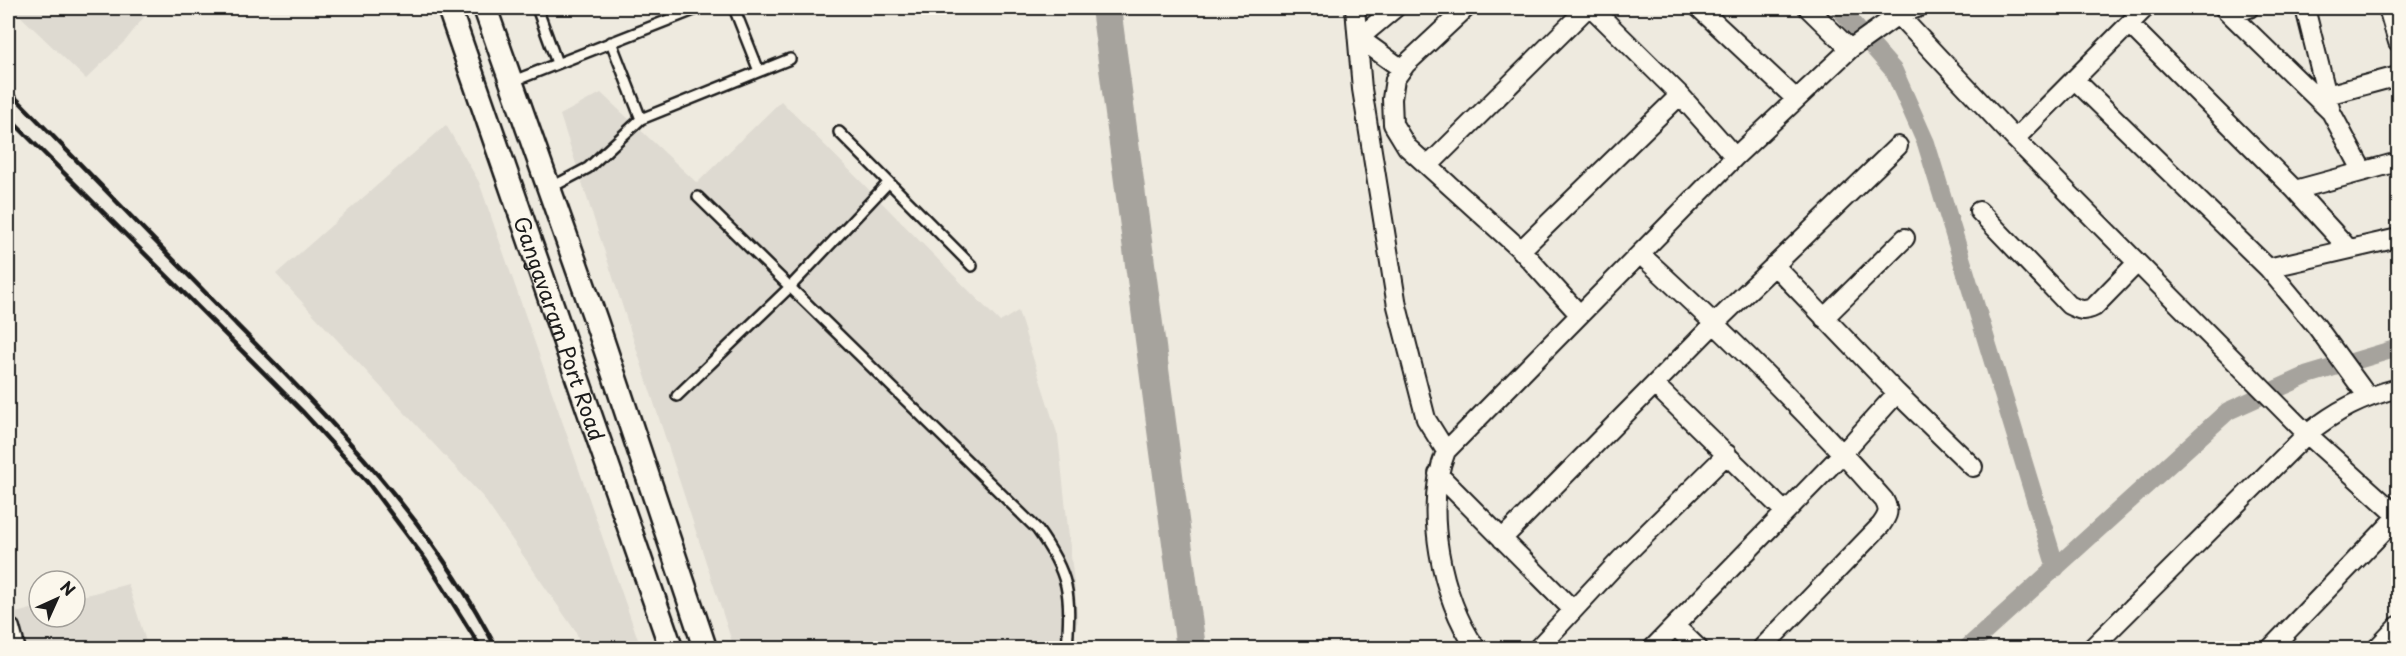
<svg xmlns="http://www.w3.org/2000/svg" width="2406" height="656" viewBox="0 0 2406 656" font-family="'Playpen Sans',sans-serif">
	<rect width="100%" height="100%" fill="#eeeadf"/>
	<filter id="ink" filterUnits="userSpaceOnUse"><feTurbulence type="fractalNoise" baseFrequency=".0167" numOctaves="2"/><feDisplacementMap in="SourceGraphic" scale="12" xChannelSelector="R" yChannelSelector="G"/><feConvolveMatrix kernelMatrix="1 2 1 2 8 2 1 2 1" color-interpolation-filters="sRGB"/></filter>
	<g filter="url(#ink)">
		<path fill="#dedad1" d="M12 8H151L126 40 86 79Z
			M601 93 697 183 781 101 1000 322 1018 311 1058 436 1078 621 1066 648H734L560 115Z
			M446 125 479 182 641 648H581L576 632 482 496 276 274Z
			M128 584 148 648H8V615L39 607V617H75V598Z"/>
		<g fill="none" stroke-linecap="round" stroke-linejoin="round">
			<path stroke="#a6a39d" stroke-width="18" d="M1839 8 1894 71 1926 143 2056 568
				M1967 648 2228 411 2308 375 2398 348"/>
			<path stroke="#a6a39d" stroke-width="30" d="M1106 8 1191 648"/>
			<g stroke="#1c1c1c" stroke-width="14">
				<path id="service" d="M537 8 557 63
					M734 8 759 71
					M611 42 641 119
					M511 82 699 8
					M839 132 972 266
					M550 188 588 168 641 119 790 59
					M698 197 1037 529C1070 575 1071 593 1067 648
					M677 396 790 287 889 182
					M14 626 20 648"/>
			</g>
			<g stroke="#1c1c1c" stroke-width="22">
				<path id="minor" d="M1355 8 1362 89 1397 306 1426 419 1446 451
					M1395 8 1359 38 1402 69
					M1466 8 1406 64 1395 79 1392 99 1393 124 1407 147 1521 250 1579 314
					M1592 8 1680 95 1735 157
					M1699 8 1796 99
					M1808 8 1850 49
					M1892 8 2015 139 2307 434 2398 516
					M2224 8 2330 111
					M2305 8 2331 112 2362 170
					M2388 8 2398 42
					M2231 14 2249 8
					M2129 24 2295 190 2348 248
					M2074 79 2268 268 2317 327 2368 397
					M2327 95 2398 76
					M2015 139 2145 8
					M1428 166 1587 8
					M2295 190 2398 162
					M1979 211 2069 305C2079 310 2084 312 2094 307L2137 263
					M1521 250 1680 95
					M1640 254C1725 332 1808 413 1884 500 1890 511 1888 515 1881 525L1762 648
					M1774 265 1897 393 1973 467
					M2268 268 2398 238
					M1824 318 1905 238
					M1655 385 1785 512
					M1438 474 1573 610
					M1502 539 1715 323 1898 146
					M1675 626 1698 648
					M1476 648C1441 599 1423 508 1446 451L1735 157 1850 49 1899 14 1917 8
					M1538 648 1621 559 1727 454
					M1653 648 1843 453 1897 393
					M2092 648 2307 434C2337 410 2361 398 2398 388
					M2271 648 2398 516
					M2377 648 2398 626"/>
			</g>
			<g stroke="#1c1c1c" stroke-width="27">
				<g id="tertiary">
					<path id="s1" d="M449 8 671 648"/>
					<path d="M485 8 596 321 705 648"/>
				</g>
			</g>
			<use href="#service" stroke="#fbf7ec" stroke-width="9"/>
			<use href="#minor" stroke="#fbf7ec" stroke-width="18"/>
			<use href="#tertiary" stroke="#fbf7ec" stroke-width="22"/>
			<path stroke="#1c1c1c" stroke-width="4.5" d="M8 90C84 168 160 246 236 324 334 423 433 523 496 648
				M8 117 302 411 368 483 425 559 481 648"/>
		</g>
	</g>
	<g text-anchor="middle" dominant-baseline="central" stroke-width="4.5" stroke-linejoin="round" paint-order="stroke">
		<g font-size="21" fill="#1c1c1c" stroke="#fbf7ec">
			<text stroke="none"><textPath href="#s1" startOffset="339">Gangavaram Port Road</textPath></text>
		</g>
	</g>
	<rect width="2406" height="656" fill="none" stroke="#fbf7ec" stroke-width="30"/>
	<rect x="15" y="15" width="2376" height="626" fill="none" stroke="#1c1c1c" stroke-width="2" filter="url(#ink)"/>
	<g transform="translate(57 599) rotate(45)"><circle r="28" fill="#fbf7ec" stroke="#a29f99" stroke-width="1.5"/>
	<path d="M0-4.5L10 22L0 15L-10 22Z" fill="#1c1c1c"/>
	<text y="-9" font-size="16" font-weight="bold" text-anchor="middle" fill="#1c1c1c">N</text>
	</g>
</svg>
